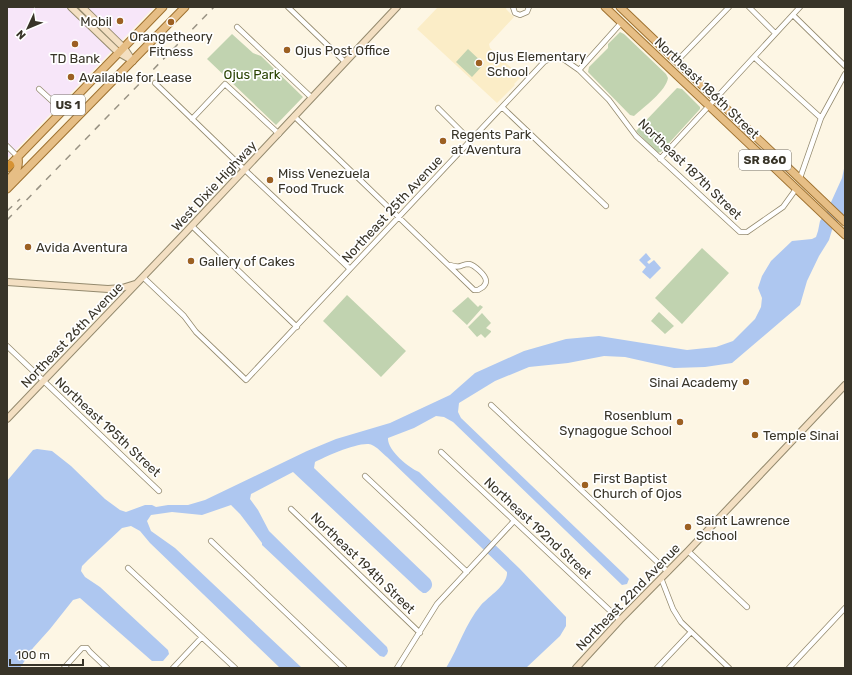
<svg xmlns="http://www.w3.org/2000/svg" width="852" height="675" viewBox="0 0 852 675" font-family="Rubik,sans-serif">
	<rect width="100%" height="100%" fill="#fdf6e4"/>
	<path fill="#f7e6f9" d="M7 7H154L7 159Z"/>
	<path fill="#fbedc7" d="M438 7H507L506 9 514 17 489 44 490 48 521 77 514 84 515 85 497 103 417 29Z"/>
	<path fill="#c1d3b0" d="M620 32 624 34 666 74 668 78C666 91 644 107 634 116L630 115 588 72 589 67 608 48V44Z
		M232 34 253 53 261 56 303 97 276 125 207 59Z
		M468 49 484 64 472 77 456 62Z
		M677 88 682 89 700 107V109L661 152 657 153 636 131Z
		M702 248 729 273 682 324 655 298Z
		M347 295 406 351 381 377 323 321Z
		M468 297 478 307 480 305 483 307 467 325 452 311Z
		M659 312 674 326 665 334 651 321Z
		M482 313 491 323 486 328 491 331V332L485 338 481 334 477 337 468 327Z"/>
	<path fill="#aec7f0" d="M845 164V216L837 222 832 230 829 240 819 256 807 281 800 305 732 363 705 367 674 368 625 357 604 356 568 363 529 367 495 381 459 403 458 412 461 418 624 574 629 579 627 584 622 585 453 422 444 417 436 416 414 428 388 438C387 450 409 468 419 472L519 568 566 617V626L560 636 526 668H446C459 647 465 624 481 605 489 596 508 585 507 572L387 457C382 453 377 447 372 445 362 440 325 457 315 462L314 468 430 579C434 585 432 589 426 593H423L419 590 293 472 251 494 250 499 258 510 269 531 387 647 388 651 387 654 384 657 380 656 262 545V543L240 514 231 505 202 515 172 512 151 515 147 521 151 531 175 548 302 668H280L150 543 140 531 131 526 122 528 88 560 82 566 81 571 85 577 100 587 168 650 169 654 163 661H152L80 598 73 600 50 629 33 648 20 668H7V481L33 450 37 449 52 451 71 466 105 499 120 510 126 512 145 505H152L156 507 168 505H188L205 500 307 451 336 439 390 423 450 395 475 373 524 351 566 339 599 336 687 350 716 347 733 341 755 319 761 307 762 298 758 288 762 276 771 261 792 241 812 239 816 237 818 231 820 221 827 211 842 178Z
		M646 253 651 259 647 262 649 264 654 260 661 268 650 279 642 272 646 267 639 260Z"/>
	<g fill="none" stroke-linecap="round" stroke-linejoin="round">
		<g stroke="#948a6e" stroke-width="6">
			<path id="street" d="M288 7 345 62
				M513 7 515 13 520 15 527 12 529 7
				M749 7 775 33
				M793 15 845 66
				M237 27 312 98
				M754 57 821 118
				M677 61 729 7
				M579 70 621 23
				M155 83 245 170 350 269
				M39 89 63 111
				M438 108 471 141
				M503 108 606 206
				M294 116 474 290H478L483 287C484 286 486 283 486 281 486 275 474 265 469 264 460 264 462 269 450 265
				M192 119 225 84 279 134
				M7 146 18 157
				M660 159 800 7
				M800 178 821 118 845 74
				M192 226 297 327
				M143 277 184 316 196 332 246 380 544 62 553 57 559 56 579 70 609 100 636 136 740 232H747L783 207 796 189
				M7 346 159 491
				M491 405 668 572
				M441 452 620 620
				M365 476 467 572
				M291 509 420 633
				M211 541 344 668
				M688 551 747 607
				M128 568 235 668
				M661 578 673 609 681 622 729 668
				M64 668 82 648H87L90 652 107 668
				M173 668 202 637
				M397 668 437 604 514 521
				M657 668 691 632
				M789 668 845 608"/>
		</g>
		<g stroke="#948a6e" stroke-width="8">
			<path id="secondary" d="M71 7 119 53 133 61
				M82 7 124 48 132 60
				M7 282 108 289 122 288 135 284
				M7 419 184 234 397 7
				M576 668 620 620 688 551 845 385"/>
		</g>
		<g stroke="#9f7230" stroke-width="9">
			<path id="primary" d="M605 7 845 235
				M620 7 845 222
				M7 168 163 7
				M7 181C15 172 20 170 18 157
				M7 189 185 7"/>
		</g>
		<g stroke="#9f7230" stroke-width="10">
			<path id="highway" d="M7 167 10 165"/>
		</g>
		<use href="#street" stroke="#fff" stroke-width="4.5"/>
		<use href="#secondary" stroke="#f3dfc2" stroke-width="6"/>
		<use href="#primary" stroke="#e6be85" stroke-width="7"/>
		<use href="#highway" stroke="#d69334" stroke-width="8"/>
		<path stroke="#999384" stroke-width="1.5" stroke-dasharray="7 7" stroke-linecap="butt" d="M7 211 20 199
			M7 220 214 7"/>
	</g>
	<g fill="#9c6022" stroke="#fff" stroke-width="1.5">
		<circle cx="120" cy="21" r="4"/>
		<circle cx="171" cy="22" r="4"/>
		<circle cx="75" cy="44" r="4"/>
		<circle cx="287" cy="50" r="4"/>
		<circle cx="479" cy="63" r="4"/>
		<circle cx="71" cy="77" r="4"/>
		<circle cx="443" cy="141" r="4"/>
		<circle cx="270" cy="180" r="4"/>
		<circle cx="28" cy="247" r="4"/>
		<circle cx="191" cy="261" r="4"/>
		<circle cx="746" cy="382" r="4"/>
		<circle cx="680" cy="422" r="4"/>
		<circle cx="755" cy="435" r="4"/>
		<circle cx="585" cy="485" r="4"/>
		<circle cx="688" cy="527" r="4"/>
	</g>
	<g text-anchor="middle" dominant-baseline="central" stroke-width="3.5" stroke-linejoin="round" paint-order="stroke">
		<g fill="#fff" stroke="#747168" stroke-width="1">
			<rect x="51" y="95" width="34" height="20" rx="3"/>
			<rect x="739" y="150" width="52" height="20" rx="3"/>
		</g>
		<g font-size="12" font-weight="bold" fill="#383428">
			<text x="68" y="105">US 1</text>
			<text x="765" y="160">SR 860</text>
		</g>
		<g font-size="13" fill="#383428" stroke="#fff" text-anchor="start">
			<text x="112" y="21" text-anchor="end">Mobil</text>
			<text x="171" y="36" text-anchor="middle">Orangetheory<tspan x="171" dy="15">Fitness</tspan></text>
			<text x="295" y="50">Ojus Post Office</text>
			<text x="487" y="56">Ojus Elementary<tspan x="487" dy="15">School</tspan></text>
			<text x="75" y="58" text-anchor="middle">TD Bank</text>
			<text x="79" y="77">Available for Lease</text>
			<text x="451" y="134">Regents Park<tspan x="451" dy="15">at Aventura</tspan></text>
			<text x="278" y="173">Miss Venezuela<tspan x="278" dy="15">Food Truck</tspan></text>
			<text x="36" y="247">Avida Aventura</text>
			<text x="199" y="261">Gallery of Cakes</text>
			<text x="738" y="382" text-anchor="end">Sinai Academy</text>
			<text x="672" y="415" text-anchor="end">Rosenblum<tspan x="672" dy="15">Synagogue School</tspan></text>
			<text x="763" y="435">Temple Sinai</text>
			<text x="593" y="478">First Baptist<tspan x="593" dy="15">Church of Ojos</tspan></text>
			<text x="696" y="520">Saint Lawrence<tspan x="696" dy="15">School</tspan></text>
		</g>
		<g font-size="13" fill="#284100" stroke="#fff">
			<text x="252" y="74">Ojus Park</text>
		</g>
		<g font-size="13" fill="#383428" stroke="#fff">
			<text transform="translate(707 88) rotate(44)">Northeast 186th Street</text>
			<text transform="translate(690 169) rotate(44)">Northeast 187th Street</text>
			<text transform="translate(214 186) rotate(-47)">West Dixie Highway</text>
			<text transform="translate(392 209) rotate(-47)">Northeast 25th Avenue</text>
			<text transform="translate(72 335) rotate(-46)">Northeast 26th Avenue</text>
			<text transform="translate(108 427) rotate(43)">Northeast 195th Street</text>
			<text transform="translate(538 528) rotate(43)">Northeast 192nd Street</text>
			<text transform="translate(363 563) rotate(44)">Northeast 194th Street</text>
			<text transform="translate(628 597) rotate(-46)">Northeast 22nd Avenue</text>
		</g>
	</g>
	<rect width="852" height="675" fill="none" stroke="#383428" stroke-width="16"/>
	<g transform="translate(28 28) rotate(226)" stroke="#ffffff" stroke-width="3" paint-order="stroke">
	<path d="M0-3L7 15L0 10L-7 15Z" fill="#383428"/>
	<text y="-6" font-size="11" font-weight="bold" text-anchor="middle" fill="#383428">N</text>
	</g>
	<path d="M10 659v6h73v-6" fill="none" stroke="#383428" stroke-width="2"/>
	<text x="16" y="659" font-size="12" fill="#383428" stroke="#ffffff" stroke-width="3" paint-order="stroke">100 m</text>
</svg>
